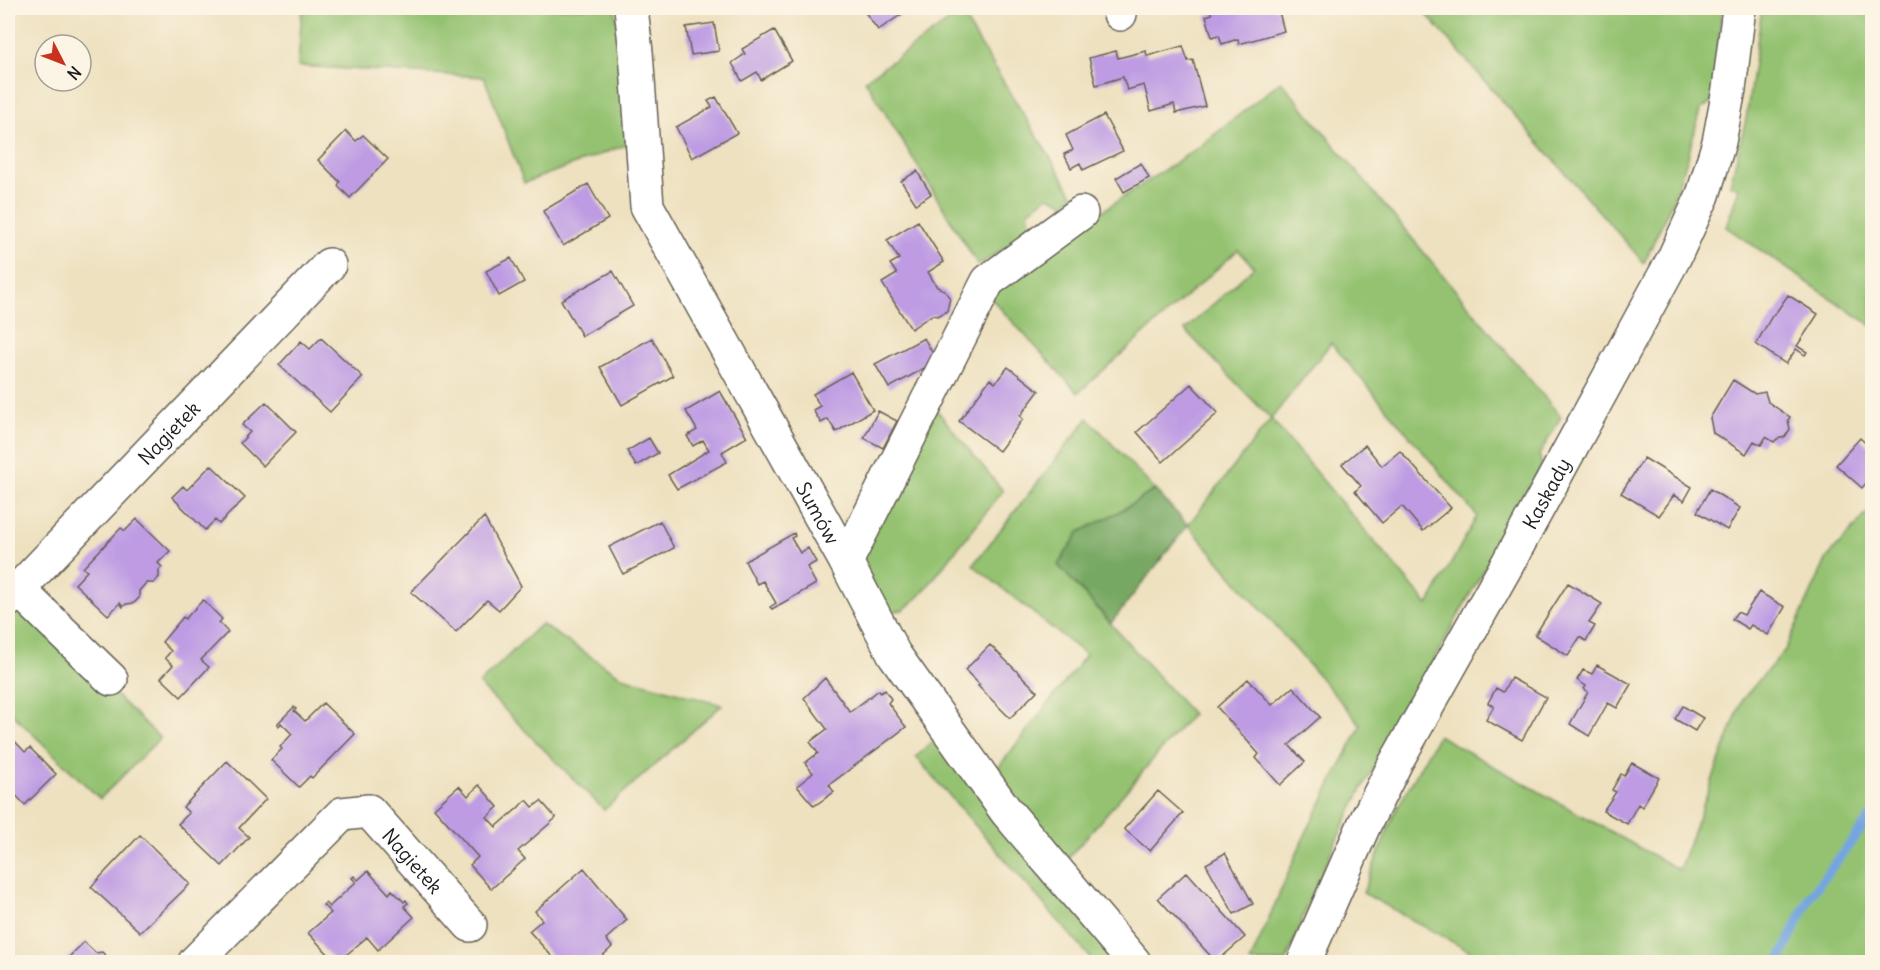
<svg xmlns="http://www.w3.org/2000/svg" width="1880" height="970" viewBox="0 0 1880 970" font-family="Delius,sans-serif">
	<rect width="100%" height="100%" fill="#fcf5e5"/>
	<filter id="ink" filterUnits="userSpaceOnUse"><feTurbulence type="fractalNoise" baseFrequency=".0167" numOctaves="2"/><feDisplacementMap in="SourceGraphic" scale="12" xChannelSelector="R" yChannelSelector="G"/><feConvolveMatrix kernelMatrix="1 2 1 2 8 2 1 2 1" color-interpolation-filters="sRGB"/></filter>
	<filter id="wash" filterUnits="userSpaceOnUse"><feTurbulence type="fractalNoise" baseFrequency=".008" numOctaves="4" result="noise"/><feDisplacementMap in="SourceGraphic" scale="24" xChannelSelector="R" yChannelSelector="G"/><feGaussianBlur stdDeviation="1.35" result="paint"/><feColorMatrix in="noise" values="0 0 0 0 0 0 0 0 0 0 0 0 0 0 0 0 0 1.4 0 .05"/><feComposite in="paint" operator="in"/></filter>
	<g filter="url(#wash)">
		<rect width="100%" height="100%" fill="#eee1c0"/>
		<path fill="#94c271" stroke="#586f46" stroke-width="1.5" fill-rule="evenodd" d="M302 8H615L631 143 524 183 484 77 298 66Z
			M1421 8H1722L1713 101 1700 110 1688 157 1673 200 1644 263Z
			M1762 8H1872V326L1726 227 1739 188 1730 185 1746 119Z
			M961 13 1074 196 1064 203 1048 196 1028 212 1032 232 978 265 865 80Z
			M1281 81 1561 417 1539 455 1542 465 1363 787 1336 841 1310 899 1286 962H1250L1303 839 1361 725 1188 525 1271 419 1185 330 1254 267 1238 250 1078 393 989 296 1081 225 1199 147ZM1331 343 1477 516 1428 605 1271 419Z
			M935 408 1003 491 920 596 903 610 888 612 859 558Z
			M1088 418 1155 490 1120 511 1058 565 1192 714 1065 862 994 773 1086 655 973 565Z
			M1872 508V962H1489L1363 893 1394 814 1438 735 1679 870 1742 700 1785 650 1827 558Z
			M18 601 160 738 100 799 8 710V612Z
			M541 624 622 677 722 705 604 810 479 684Z
			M937 738 1122 962H1094L916 757Z"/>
		<path fill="#77a863" stroke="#4a6240" stroke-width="1.5" d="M1155 490 1188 525 1111 623 1058 565 1079 532 1120 511Z"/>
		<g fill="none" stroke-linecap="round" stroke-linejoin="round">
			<path stroke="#74a5df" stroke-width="9" d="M1779 962 1810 896 1872 815"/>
		</g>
		<g id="blocks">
			<path fill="#be9be3" d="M862 8H911L878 30Z
				M1205 8H1278L1284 31 1239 44 1238 39 1222 44 1219 35 1212 37 1206 16 1212 14 1210 10 1206 11Z
				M714 23 719 51 691 55 686 27Z
				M774 30 792 61 761 80 757 72 742 81 732 63 745 54 742 49Z
				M1183 46 1188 61 1193 60 1205 106 1176 113 1174 104 1151 111 1144 85 1127 90 1123 77 1096 85 1089 58 1116 51 1118 58 1146 51 1147 56Z
				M716 97 737 133 692 158 676 127 712 107 708 101Z
				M1104 115 1123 151 1083 170 1080 163 1071 168 1064 154 1073 150 1066 135Z
				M346 131 356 141 363 135 388 159 350 198 338 186 340 182 318 160Z
				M1141 163 1149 178 1124 192 1116 178Z
				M917 171 931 194 916 204 901 181Z
				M588 184 608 219 563 246 543 211Z
				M918 221 944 262 928 272 937 287 944 290 950 298 947 311 938 316 932 315 911 329 882 283 897 274 890 264 899 259 887 240Z
				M511 258 524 282 499 296 486 271Z
				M613 271 633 306 582 336 561 300Z
				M1788 295 1818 314 1797 346 1807 352 1805 355 1796 349 1786 364 1756 344 1772 316 1777 311Z
				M321 338 363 377 330 412 279 365 301 341 310 349Z
				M652 338 673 376 622 405 600 367Z
				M924 338 937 361 889 388 875 364Z
				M1008 367 1039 391 1020 416 1023 419 999 451 959 421 990 379 995 383Z
				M851 372 873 410 836 432 828 419 821 423 813 410 820 406 813 394Z
				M1733 380 1755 394 1765 392 1768 402 1790 417 1788 420 1790 429 1785 437 1777 439 1774 442 1766 437 1761 445 1754 441 1746 454 1713 433 1710 418Z
				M1191 384 1218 413 1163 462 1137 432Z
				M720 391 747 437 722 452 727 462 677 489 668 475 709 450 703 440 693 446 687 436 697 430 686 411Z
				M266 402 296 432 263 466 240 443 250 432 242 425Z
				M878 411 897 421 883 448 864 438Z
				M649 438 658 453 636 466 627 451Z
				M1860 438 1872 449V476L1862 488 1836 465Z
				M1365 445 1382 466 1400 451 1451 508 1423 531 1402 506 1382 523 1355 491 1361 486 1342 464Z
				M1644 458 1692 487 1684 501 1674 495 1659 516 1621 493Z
				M211 465 245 498 219 524 215 520 205 530 172 497 183 486 187 490Z
				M1710 489 1740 508 1727 530 1697 512Z
				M484 517 521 586 499 610 487 600 456 632 411 592Z
				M137 519 170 551 158 563 162 567 159 570V577L154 583H146L139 591V598L134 603 126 604 123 607 120 603 108 615 75 584 87 571 83 568 121 528 125 531Z
				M660 521 674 548 623 574 609 547Z
				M794 533 795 536 791 538 800 553 808 548 816 562 807 567 816 584 772 609 770 607 776 603 763 581 757 584 745 561Z
				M1568 583 1602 604 1589 623 1595 626 1586 641 1580 637 1568 656 1535 635Z
				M1759 592 1785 607 1768 635 1751 625 1748 629 1732 619 1737 612 1744 615Z
				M203 600 222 619 219 623 228 632 201 660 209 667 181 697 161 678 173 665 165 658 171 651 162 642 183 617 185 619Z
				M990 645 1037 691 1010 718 978 686 980 685 965 670Z
				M1597 665 1631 684 1617 708 1608 703 1589 736 1570 724 1588 692 1584 689 1586 686 1577 680 1583 670 1592 674Z
				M825 678 850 712 879 690 880 693 885 690 891 699 888 703 906 727 829 785 834 792 814 806 797 786 813 773 805 763 818 753 810 742 827 729 804 698Z
				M1511 678 1546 697 1522 740 1486 720 1494 706 1488 703 1496 688 1503 692Z
				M1248 679 1272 705 1293 687 1320 717 1289 745 1305 762 1280 785 1256 758 1259 754 1217 707Z
				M323 703 355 734 312 778 310 776 299 787 271 760 282 749 280 747 292 734 281 723 279 726 277 724 294 707 296 709 294 711 305 721Z
				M1683 706 1703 718 1695 731 1675 719Z
				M8 734 25 752 30 748 56 774 25 805 8 787Z
				M227 761 266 799 239 828 249 837 222 866 178 824 189 813 183 807Z
				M1632 763 1659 778 1642 807 1638 804 1627 824 1603 811 1616 792 1612 790 1621 774 1624 776Z
				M479 785 498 807 487 817 496 827 527 800 533 807 541 801 556 818 518 851 525 859 491 889 470 865 478 857 434 808 459 786 468 796Z
				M1158 791 1183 813 1150 851 1124 829Z
				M140 835 190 884 140 932 91 887Z
				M1225 853 1253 904 1234 914 1206 864Z
				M584 868 627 920 606 939 612 947 596 962H557L529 931 542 920 535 911Z
				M368 871 389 894 392 890 404 902 406 900 408 903 404 906 414 917 378 950 367 937 338 962H336L308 933 331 913 323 905 325 903 329 907 356 882 352 878 354 876 358 880Z
				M1187 872 1245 937 1216 962 1158 898Z
				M84 942 96 953 102 952 107 957 108 962H64Z"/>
		</g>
	</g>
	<g filter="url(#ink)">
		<use href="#blocks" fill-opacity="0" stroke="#666155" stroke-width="1.5"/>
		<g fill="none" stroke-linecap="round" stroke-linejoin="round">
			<g stroke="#666155" stroke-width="36">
				<g id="minor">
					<path id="s1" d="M631 8 636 52 647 206 846 562 894 654 1006 811 1134 962"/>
					<path d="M1118 8 1120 14"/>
					<path d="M846 562 988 281 1081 213"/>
					<path d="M18 589 111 679"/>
					<path id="s2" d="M8 600 329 265"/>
					<path id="s3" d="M195 962 342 814 369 811 470 925"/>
					<path id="s4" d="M1304 962 1364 825 1396 762 1508 563 1674 258 1703 195 1719 142 1729 89 1739 8"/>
				</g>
			</g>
			<use href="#minor" stroke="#fff" stroke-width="33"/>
		</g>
	</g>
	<g text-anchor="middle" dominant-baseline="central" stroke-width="4.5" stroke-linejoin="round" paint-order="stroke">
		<g font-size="20" fill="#1c1c1c" stroke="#fcf5e5">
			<text stroke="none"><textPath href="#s2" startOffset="232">Nagietek</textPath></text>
			<text stroke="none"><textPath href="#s4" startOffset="528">Kaskady</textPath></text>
			<text stroke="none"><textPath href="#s1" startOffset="550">Sumów</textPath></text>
			<text stroke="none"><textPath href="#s3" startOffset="302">Nagietek</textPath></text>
		</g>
	</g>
	<rect width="1880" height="970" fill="none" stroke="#fcf5e5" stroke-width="30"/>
	<g transform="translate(63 63) rotate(132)"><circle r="28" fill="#fcf5e5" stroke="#a29e95" stroke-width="1.5"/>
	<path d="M0-4.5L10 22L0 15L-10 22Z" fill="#c8321e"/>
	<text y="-9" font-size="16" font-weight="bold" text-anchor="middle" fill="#1c1c1c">N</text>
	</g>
</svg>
